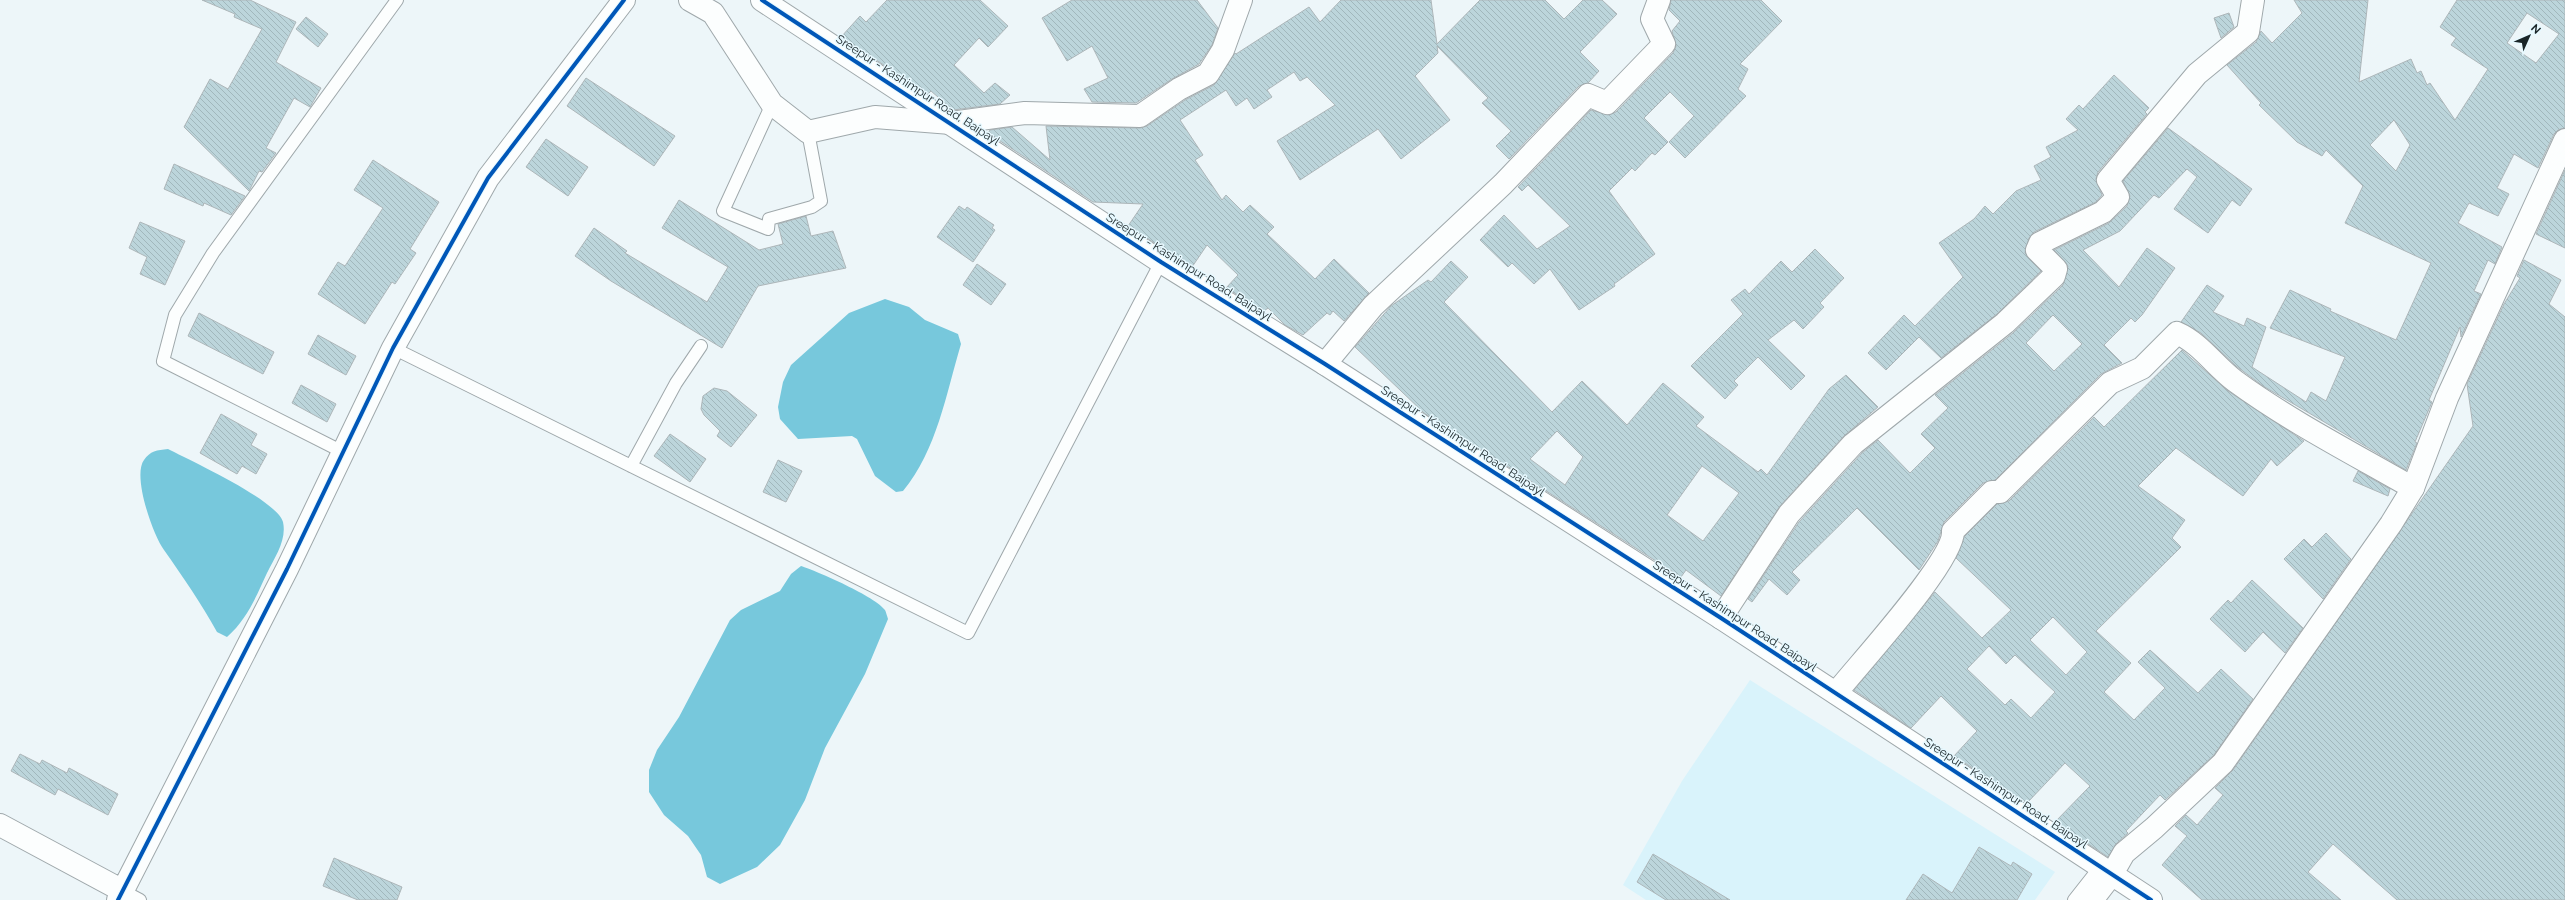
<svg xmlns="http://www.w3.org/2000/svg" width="2565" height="900" viewBox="0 0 2565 900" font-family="Raleway,sans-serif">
	<defs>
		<pattern id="building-back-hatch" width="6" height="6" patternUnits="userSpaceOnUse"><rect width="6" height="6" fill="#bcd5db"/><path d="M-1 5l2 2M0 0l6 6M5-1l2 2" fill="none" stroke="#a1b7bc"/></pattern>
	</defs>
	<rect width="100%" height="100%" fill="#edf6f9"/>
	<path fill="#d9f3fb" d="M1750 680 2055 872 2035 900H1646L1623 885 1682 781Z"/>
	<path fill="#77c8dc" d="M885 299 909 307 925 320 958 334 961 344C946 394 937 450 903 491L896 492 875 476 857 439 852 436 798 439 780 419 778 407 783 382 791 365 849 313Z
		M168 449C189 460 277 500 283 522 287 540 275 557 267 573 256 597 247 619 227 637L217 632C201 603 183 577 164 550 153 535 132 476 144 460 150 451 157 450 168 449Z
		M801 566C817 571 876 597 885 610 886 612 887 616 888 619L865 674 825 748 805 800 780 845 757 867 720 884 707 877 701 855 688 836 664 815 649 792V770L657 750 679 717 730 620 741 610 780 591 791 574Z"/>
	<path fill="url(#building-back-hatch)" stroke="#adb6b9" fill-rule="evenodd" d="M202 0H250L296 22 276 62 321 88 310 107 294 98 266 148 276 153 262 172 259 171 249 191 184 127 210 79 228 89 262 29 234 17 235 14Z
		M887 0H980L1008 26 988 47 979 38 954 65 984 93 995 83 1010 95 1000 104 953 110 931 91 928 94 841 37 860 16 866 22Z
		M1072 0H1197L1218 28 1212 45 1199 64 1172 79 1136 103 1092 102 1084 89 1108 78 1092 46 1067 61 1042 18Z
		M1341 0H1431L1437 44 1480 0H1545L1564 19 1583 0H1602L1617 14 1580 52 1599 71 1588 83 1579 86 1509 159 1496 146 1511 131 1482 103 1488 98 1437 46 1438 53 1415 76 1450 120 1401 159 1378 129 1300 180 1277 141 1335 105 1307 77 1300 81 1294 72 1267 90 1272 97 1254 109 1247 98 1236 106 1226 90 1180 120 1203 155 1195 160 1222 200 1226 195 1243 212 1250 205 1274 227 1267 234 1315 279 1334 259 1369 293 1344 321 1333 311 1330 315 1327 313 1303 335 1285 325 1268 308 1264 311 1226 288 1238 275 1207 245 1192 267 1128 226 1143 204 1093 202 988 133 990 130 1012 127 1050 160 1046 126 1140 128 1147 126 1185 100 1214 85 1235 53 1236 54 1309 7 1320 22Z
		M1671 0H1761L1782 21 1740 64 1748 69 1738 89 1746 96 1685 158 1669 142 1694 116 1670 92 1644 118 1668 142 1655 155 1652 153 1635 171 1632 168 1609 191 1655 254 1614 284 1615 286 1579 310 1550 269 1534 284 1512 263 1508 267 1480 240 1504 215 1537 249 1570 226 1528 185 1522 191 1518 187 1591 110 1609 115 1616 112 1673 53 1676 46 1672 31 1680 21 1669 10Z
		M2294 0H2368L2359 82 2411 59 2417 73 2421 71 2427 85 2430 83 2455 120 2488 69 2451 45 2456 38 2440 27 2457 0H2565V128L2558 130 2554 134 2538 168 2514 154 2497 188 2509 194 2498 216 2469 203 2458 223 2502 247 2495 264 2488 260 2474 291 2481 294 2461 337 2460 327 2429 400 2432 402 2415 442 2417 443 2406 470 2263 386 2236 366 2201 333 2181 322 2207 285 2224 296 2213 312 2244 326 2247 318 2266 327 2252 367 2306 402 2311 392 2326 401 2345 357 2270 328 2290 290 2331 309 2330 311 2396 340 2431 263 2345 223 2363 186 2326 150 2322 156 2297 142 2259 105 2261 103 2227 65 2256 42 2261 31 2272 43 2302 13ZM2527 13 2559 34 2536 63 2507 43ZM2394 120 2410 145 2396 171 2370 145Z
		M2229 13 2234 27 2221 38 2214 18Z
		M306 17 328 34 318 47 296 29Z
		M2114 75 2149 108 2145 112 2147 114 2098 172 2096 179 2102 195 2096 202 2034 232 2029 238 2025 253 2041 271 1997 314 1941 358 1919 337 1886 370 1868 353 1904 315 1915 326 1963 277 1939 243 1974 219 1985 206 1993 214 2016 191 2041 180 2034 166 2051 157 2046 147 2078 130 2066 119 2079 105 2083 109Z
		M586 78 675 136 654 166 567 106Z
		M2168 128 2252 189 2240 206 2232 200 2208 233 2174 209 2197 177 2187 169 2159 198 2154 195 2120 231 2083 250 2119 287 2147 248 2175 268 2142 315 2135 322 2131 318 2104 345 2122 363 2101 374 1995 480 1983 483 1944 522 1938 541 1919 570 1857 508 1792 572 1800 580 1787 595 1769 579 1752 602 1748 599 1799 522 1862 453 1878 440 1910 473 1935 448 1921 434 1948 408 1935 395 2013 333 2063 285 2068 266 2054 250 2109 223 2127 206 2130 196 2123 181ZM2053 315 2082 344 2054 371 2026 343Z
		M546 139 588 167 568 196 526 167Z
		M373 160 439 202 410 249 416 253 395 284 392 282 365 324 318 294 338 262 345 266 383 208 354 190Z
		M174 164 245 196 231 215 204 203 203 206 164 189Z
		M2565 170V248L2536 234Z
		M679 200 759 250 783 244 778 224 806 216 811 236 833 231 846 268 758 286 722 348 611 281 575 256 594 228 627 251 625 253 707 302 728 267 662 228Z
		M959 206 965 210 967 207 994 225 992 228 995 230 973 262 937 237Z
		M140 222 185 241 165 285 140 274 147 257 129 248Z
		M1815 249 1844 278 1820 303 1824 307 1803 329 1794 320 1768 340 1805 376 1791 390 1758 357 1734 381 1738 385 1725 399 1691 366 1743 314 1731 300 1745 289 1749 294 1781 261 1792 272Z
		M2524 260 2561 280 2549 304 2565 317V900H2397L2333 844 2308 872 2341 900H2202L2162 865 2187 836 2175 826 2186 815 2197 825 2223 795 2215 788 2233 770 2473 426 2467 384 2504 304 2520 278 2517 276Z
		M1451 261 1468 277 1444 302 1552 412 1582 381 1627 425 1663 383 1704 417 1696 426 1758 472 1761 469 1767 475 1829 389 1846 375 1878 407 1844 436 1780 506 1721 596 1686 570 1681 577 1424 413 1355 347 1391 306 1428 280 1431 282ZM1557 431 1583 457 1565 485 1530 459ZM1702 466 1739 493 1703 541 1667 515Z
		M977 264 1006 284 991 305 963 285Z
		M199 313 274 352 263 374 188 336Z
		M318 335 356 356 346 375 308 354Z
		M2182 350 2228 391 2304 441 2277 466 2271 459 2243 496 2176 448 2138 486 2185 520 2172 538 2181 547 2096 631 2131 663 2104 692 2134 720 2165 688 2138 662 2150 650 2198 693 2221 669 2253 699 2214 755 2165 800 2160 795 2126 831 2128 833 2116 844 2108 857 2055 822 2090 786 2065 763 2027 803 1954 756 1977 731 1941 696 1911 728 1854 690 1935 592 1982 638 2011 610 1956 558 1964 537 1997 504 2009 501 2094 417 2104 427ZM2053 617 2087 652 2066 675 2030 640ZM1989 646 2006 664 2015 655 2055 692 2031 718 2011 699 2005 705 1967 669Z
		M301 385 336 404 327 422 292 403Z
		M714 388 727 391 757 415 731 447 717 436 720 431 704 415 701 409 703 396Z
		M221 414 257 434 251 445 267 454 256 474 242 466 237 474 200 453Z
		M670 434 706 459 690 482 654 456Z
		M778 460 802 471 786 502 763 492Z
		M2358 471 2390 489 2388 496 2353 481Z
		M2326 533 2351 559 2323 599 2284 559 2304 539 2312 547Z
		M2252 580 2303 628 2285 653 2263 632 2245 652 2210 619 2228 600 2231 603Z
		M20 754 40 764 42 760 67 773 69 768 118 794 108 815 58 789 55 795 11 771Z
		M1979 847 2011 866 2013 862 2032 874 2017 900H1906L1923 874 1952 893Z
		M1653 854 1730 900H1666L1637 882Z
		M334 858 402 887 397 900H358L323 886Z"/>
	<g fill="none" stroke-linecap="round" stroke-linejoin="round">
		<g stroke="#9fa8ab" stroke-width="14">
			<path id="lane" d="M772 104 723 211 768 229 769 219 812 207 821 201 808 132
				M393 348 968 633 1161 262
				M343 452 163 361 175 315 213 253 397 0
				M631 466 676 383 701 346
				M123 891 140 900
				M2074 900 2100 867"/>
		</g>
		<g stroke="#9fa8ab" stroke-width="24">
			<path id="street" d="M690 0 713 13 772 104 808 132 875 117 951 123 1025 113 1140 116 1179 89 1208 74 1223 50 1241 0
				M1325 364 1373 306 1503 184 1588 95 1607 103 1664 44 1652 19 1659 0
				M1721 618 1789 514 1853 444 2005 323 2054 276 2056 269 2037 250 2040 243 2103 212 2118 197 2108 180 2197 74 2248 32 2253 0
				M1836 693C1858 665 1955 560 1953 531L1992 492H2000L2110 383 2142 368 2177 333C2200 343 2215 366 2235 381 2291 422 2354 454 2413 488
				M0 825 123 891
				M118 900 287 569 393 348 488 178 624 0"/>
		</g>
		<g stroke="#9fa8ab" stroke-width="24">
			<path id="secondary" d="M762 0 1161 262 1325 364 1721 618 2151 900
				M2092 900 2112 874 2124 853 2154 828 2223 763 2391 524 2413 488 2447 398 2565 140"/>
		</g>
		<use href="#lane" stroke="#fcfefe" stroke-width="12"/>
		<use href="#street" stroke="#fcfefe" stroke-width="22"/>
		<use href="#secondary" stroke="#fcfefe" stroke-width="22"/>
		<g stroke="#e7f9ff" stroke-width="6">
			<path id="cycleway" d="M762 0 1161 262 1325 364 1721 618 2151 900
				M118 900 287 569 393 348 488 178 624 0"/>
		</g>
		<use href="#cycleway" stroke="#0057b8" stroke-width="4"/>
	</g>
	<g text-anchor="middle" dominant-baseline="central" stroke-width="3" stroke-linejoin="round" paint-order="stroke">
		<g font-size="12" fill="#1a2528" stroke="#e7f9ff">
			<text transform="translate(918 90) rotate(33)">Sreepur - Kashimpur Road, Baipayl</text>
			<text transform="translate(1189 267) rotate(32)">Sreepur - Kashimpur Road, Baipayl</text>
			<text transform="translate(1463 441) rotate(33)">Sreepur - Kashimpur Road, Baipayl</text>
			<text transform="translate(1735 616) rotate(33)">Sreepur - Kashimpur Road, Baipayl</text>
			<text transform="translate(2006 793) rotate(33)">Sreepur - Kashimpur Road, Baipayl</text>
		</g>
	</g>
	<g transform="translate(2529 36) rotate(45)" stroke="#e7f9ff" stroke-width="3" paint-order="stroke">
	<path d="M0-3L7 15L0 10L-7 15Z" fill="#1a2528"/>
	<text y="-6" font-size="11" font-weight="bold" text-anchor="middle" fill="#1a2528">N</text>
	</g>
</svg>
